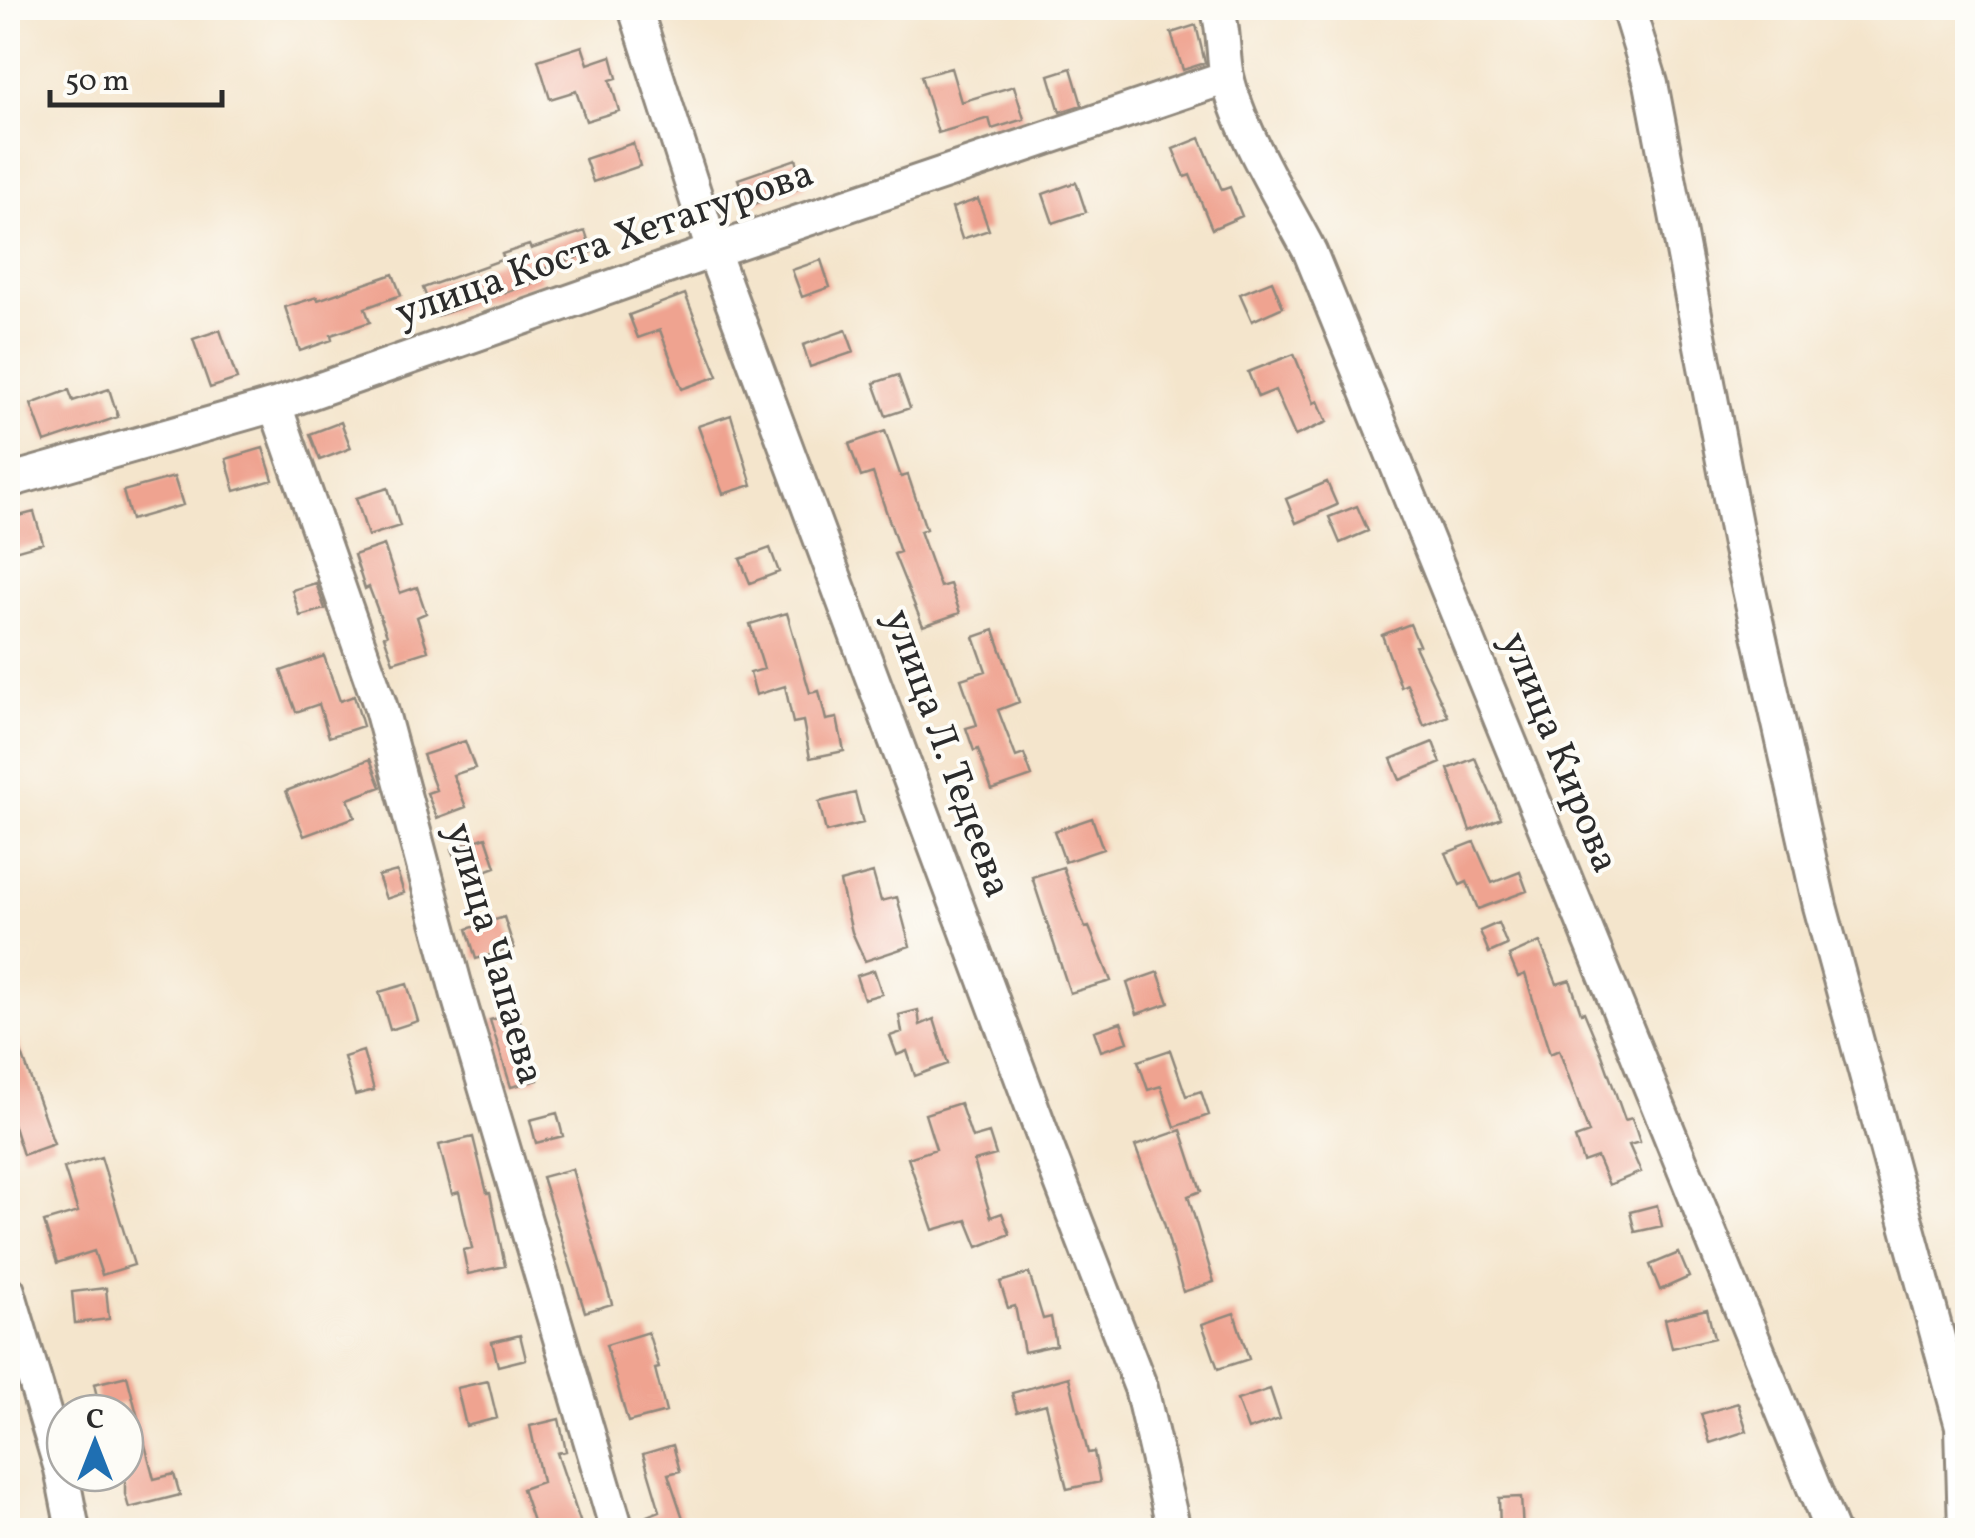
<svg xmlns="http://www.w3.org/2000/svg" width="1975" height="1538" viewBox="0 0 1975 1538" font-family="Vollkorn,serif">
	<rect width="100%" height="100%" fill="#fdfcf7"/>
	<filter id="ink" filterUnits="userSpaceOnUse"><feTurbulence type="fractalNoise" baseFrequency=".01" numOctaves="2"/><feDisplacementMap in="SourceGraphic" scale="20" xChannelSelector="R" yChannelSelector="G"/><feConvolveMatrix kernelMatrix="1 2 1 2 8 2 1 2 1" color-interpolation-filters="sRGB"/></filter>
	<filter id="wash" filterUnits="userSpaceOnUse"><feTurbulence type="fractalNoise" baseFrequency=".0048" numOctaves="4" result="noise"/><feDisplacementMap in="SourceGraphic" scale="40" xChannelSelector="R" yChannelSelector="G"/><feGaussianBlur stdDeviation="2.25" result="paint"/><feColorMatrix in="noise" values="0 0 0 0 0 0 0 0 0 0 0 0 0 0 0 0 0 1.4 0 .05"/><feComposite in="paint" operator="in"/></filter>
	<g filter="url(#wash)">
		<rect width="100%" height="100%" fill="#f4e5cc"/>
		<g id="blocks">
			<path fill="#efa390" d="M1196 25 1205 63 1183 70 1171 33Z
				M582 46 588 64 611 56 617 78 610 80 619 111 586 121 576 91 550 99 538 60Z
				M951 68 961 102 1014 86 1024 119 992 129 989 118 938 133 921 76Z
				M1071 68 1082 105 1060 112 1049 75Z
				M1200 138 1222 190 1230 187 1242 216 1212 229 1190 175 1185 177 1173 149Z
				M633 143 640 166 593 182 585 159Z
				M796 159 805 186 748 206 738 179Z
				M1076 182 1086 212 1053 223 1043 194Z
				M978 199 989 230 962 239 952 208Z
				M585 231 592 252 538 271 542 280 434 317 423 288 504 259 502 254 529 245 531 249Z
				M821 260 830 287 802 297 792 270Z
				M393 274 401 295 365 308 370 322 331 335 332 340 300 351 285 307 317 297 318 300Z
				M1272 281 1283 307 1252 321 1240 294Z
				M685 294 718 376 682 389 660 330 638 338 629 315Z
				M220 330 237 379 210 388 193 339Z
				M846 330 854 352 810 367 803 345Z
				M1294 354 1314 403 1318 401 1327 422 1295 436 1275 390 1258 397 1248 372Z
				M898 375 910 408 886 416 874 383Z
				M109 389 118 417 45 442 31 404 69 390 73 401Z
				M731 415 752 485 723 494 698 426Z
				M341 422 351 448 320 460 310 434Z
				M885 431 901 477 908 475 926 529 920 531 940 587 950 584 960 613 923 626 894 554 900 552 873 473 861 477 849 444Z
				M263 448 273 480 235 491 226 459Z
				M174 477 183 505 131 520 123 491Z
				M1327 482 1337 505 1296 523 1286 499Z
				M388 488 400 526 368 536 356 498Z
				M1357 506 1368 531 1340 543 1329 517Z
				M34 512 43 543 11 552 8 519Z
				M384 545 400 593 417 587 426 613 417 617 428 651 393 662 384 636 387 635 369 587 365 589 354 555Z
				M770 548 779 572 750 583 740 559Z
				M316 583 325 609 300 616 292 590Z
				M787 613 810 693 819 691 826 720 837 718 844 751 810 758 803 721 793 723 785 686 756 695 750 673 764 669 750 624Z
				M1410 624 1419 645 1415 646 1448 716 1424 726 1407 684 1401 687 1382 635Z
				M994 630 1019 702 998 710 1016 757 1024 754 1032 776 992 790 978 749 974 751 966 728 977 725 961 679 986 671 974 637Z
				M324 656 340 701 354 696 363 726 329 737 319 704 296 712 281 671Z
				M465 741 475 768 453 775 466 807 437 818 427 793 436 790 423 755Z
				M1433 742 1441 763 1400 780 1391 759Z
				M1475 758 1501 818 1470 831 1448 769Z
				M370 759 381 787 348 799 355 817 304 836 286 791Z
				M855 793 863 823 826 832 819 802Z
				M1092 818 1103 849 1065 862 1054 831Z
				M486 837 496 867 463 879 452 849Z
				M1474 842 1492 883 1520 872 1527 891 1478 909 1467 882 1460 885 1446 853Z
				M1063 867 1085 928 1089 927 1111 981 1070 993 1032 877Z
				M397 871 404 893 386 899 378 876Z
				M873 873 881 901 897 897 910 946 865 961 852 932 840 882Z
				M504 917 514 948 476 959 467 929Z
				M1498 923 1507 945 1489 953 1480 931Z
				M1540 942 1557 984 1570 980 1581 1013 1584 1012 1602 1055 1625 1120 1632 1118 1640 1142 1629 1145 1641 1172 1609 1185 1597 1157 1583 1162 1575 1138 1589 1133 1559 1050 1550 1054 1525 974 1518 977 1509 956Z
				M874 970 882 994 864 999 856 976Z
				M1158 972 1169 1003 1137 1014 1127 983Z
				M407 984 418 1021 390 1030 379 992Z
				M918 1010 920 1025 934 1019 948 1064 915 1076 907 1051 897 1055 890 1036 902 1032 899 1015Z
				M518 1013 528 1054H532L538 1080 511 1087 490 1020Z
				M1121 1022 1128 1042 1101 1051 1094 1031Z
				M8 1026H12L54 1144 23 1155 8 1108Z
				M1170 1050 1186 1096 1201 1091 1209 1115 1175 1127 1161 1086 1148 1090 1138 1061Z
				M363 1051 374 1090 355 1095 344 1057Z
				M960 1103 972 1138 989 1133 996 1155 974 1161 991 1217 1002 1213 1010 1234 978 1247 967 1220 933 1230 908 1158 936 1149 925 1114Z
				M557 1113 563 1136 536 1143 530 1120Z
				M1181 1130 1201 1191 1188 1196 1214 1282 1183 1292 1164 1223 1135 1146Z
				M473 1137 487 1193H490L505 1266 468 1274 463 1250 472 1248 459 1192 452 1194 439 1145Z
				M101 1157 134 1265 102 1275 94 1251 57 1263 44 1222 78 1212 64 1168Z
				M572 1169 612 1304 585 1312 542 1177Z
				M1657 1205 1662 1226 1635 1232 1630 1212Z
				M1679 1253 1689 1277 1660 1290 1650 1265Z
				M1029 1273 1043 1319 1051 1317 1056 1345 1024 1352 1015 1306 1008 1308 1000 1282Z
				M106 1288 109 1319 75 1323 72 1292Z
				M1707 1309 1714 1338 1672 1348 1665 1319Z
				M1234 1313 1249 1359 1218 1369 1202 1324Z
				M648 1332 659 1368 655 1369 666 1412 628 1422 606 1345Z
				M520 1335 526 1359 498 1366 492 1342Z
				M127 1376 154 1479 174 1474 180 1495 129 1508 125 1494V1403L100 1409 94 1384Z
				M1069 1377 1088 1453 1094 1452 1100 1482 1067 1489 1046 1404 1017 1412 1012 1393Z
				M488 1381 497 1418 466 1426 457 1388Z
				M1270 1389 1280 1419 1248 1430 1237 1400Z
				M1738 1403 1747 1431 1710 1443 1701 1414Z
				M559 1419 566 1451 557 1453 583 1530H536L522 1489 542 1482 530 1426Z
				M673 1445 680 1471 668 1474 687 1530H652L647 1516 660 1511 643 1454Z
				M1521 1497 1523 1530H1500L1499 1498Z"/>
		</g>
	</g>
	<g filter="url(#ink)">
		<use href="#blocks" fill-opacity="0" stroke="#90887c" stroke-width="2.5"/>
		<g fill="none" stroke-linecap="round" stroke-linejoin="round">
			<g stroke="#90887c" stroke-width="38">
				<path id="minor" d="M635 8 713 251 1049 1152 1141 1388 1174 1530
					M1217 8C1225 30 1222 54 1227 76 1240 133 1283 200 1310 252L1831 1530
					M1628 8 1651 83 1739 545 1820 906 1962 1426 1965 1530
					M275 405 380 705 459 999 617 1530
					M8 481 275 405 713 251 1227 77
					M8 1291 61 1469 73 1530"/>
			</g>
			<use href="#minor" stroke="#fff" stroke-width="32"/>
		</g>
	</g>
	<g text-anchor="middle" dominant-baseline="central" stroke-width="8" stroke-linejoin="round" paint-order="stroke">
		<g font-size="40" fill="#2b2b2b" stroke="#fdfcf7">
			<text transform="translate(605 245) rotate(-19)">улица Коста Хетагурова</text>
			<text transform="translate(1558 753) rotate(68)">улица Кирова</text>
			<text transform="translate(946 754) rotate(70)">улица Л. Тедеева</text>
			<text transform="translate(493 954) rotate(74)">улица Чапаева</text>
		</g>
	</g>
	<rect width="1975" height="1538" fill="none" stroke="#fdfcf7" stroke-width="40"/>
	<g transform="translate(95 1443)"><circle r="48" fill="#fdfcf7" stroke="#a9a8a5" stroke-width="2.5"/>
	<path d="M0-8L18 38L0 25L-18 38Z" fill="#1f6fb2"/>
	<text y="-15" font-size="28" font-weight="bold" text-anchor="middle" fill="#2b2b2b">С</text>
	</g>
	<path d="M50 90v15h172v-15" fill="none" stroke="#2b2b2b" stroke-width="5"/>
	<text x="65" y="90" font-size="30" fill="#2b2b2b" stroke="#fdfcf7" stroke-width="8" paint-order="stroke">50 m</text>
</svg>
